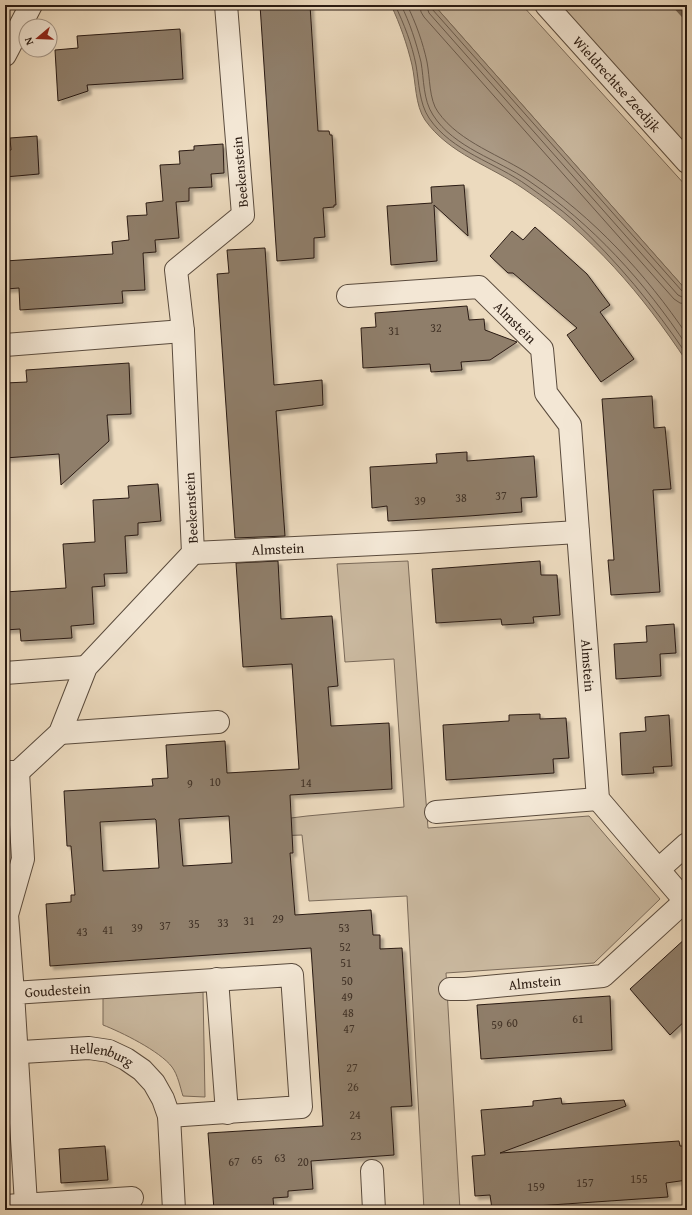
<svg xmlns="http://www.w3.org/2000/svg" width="692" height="1215" viewBox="0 0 692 1215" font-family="'Gentium Book Plus',serif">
	<defs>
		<filter id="shadow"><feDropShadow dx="3.5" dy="3.5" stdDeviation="1" flood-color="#0004"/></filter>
	</defs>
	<rect width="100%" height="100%" fill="#ecdabe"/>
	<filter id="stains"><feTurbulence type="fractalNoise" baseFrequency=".005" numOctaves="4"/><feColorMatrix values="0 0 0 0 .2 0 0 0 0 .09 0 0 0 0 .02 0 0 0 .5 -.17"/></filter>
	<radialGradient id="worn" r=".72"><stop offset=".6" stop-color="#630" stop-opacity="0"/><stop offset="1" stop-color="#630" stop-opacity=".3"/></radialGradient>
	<path fill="#cbbaa1" stroke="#7a6a5a" d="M434 5H522L687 187V291Z
		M559 5H687V147Z
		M408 561 428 828 589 816 660 899 594 963 446 973 460 1210H424L407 896 309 901 302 835 275 836V820L307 816 404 807 394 659 345 662 337 564Z
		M203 992 205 1097 183 1096C180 1087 178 1075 172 1067 160 1051 121 1032 103 1025V998Z"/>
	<path fill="#aa9984" stroke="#776756" d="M391 5H434L687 291V362C642 294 592 235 524 189 491 166 449 154 425 120 415 105 416 83 412 65 407 44 400 24 391 5Z"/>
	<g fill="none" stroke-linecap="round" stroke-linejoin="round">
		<path stroke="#6a5a4b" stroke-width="1" d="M395 5C404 24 412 44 416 65 419 82 419 103 429 118 452 152 495 162 528 186 543 197 560 208 574 221 617 261 654 306 687 355
			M401 5C410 23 416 42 421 62 424 79 423 100 433 115 454 148 497 159 529 181 592 224 645 282 687 346
			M407 5C416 23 423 43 427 62 430 77 429 100 438 112 460 143 501 155 532 176 593 217 646 274 687 335
			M420 5 421 12 424 17 674 299 680 303 687 304
			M426 5 429 13 678 295 682 297 687 298
			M431 5 432 9 682 291 687 293"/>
		<path stroke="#776756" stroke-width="9" d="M677 5 687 16"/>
	</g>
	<path fill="#8f7e6b" stroke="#2a1b12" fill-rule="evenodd" filter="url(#shadow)" d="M260 5H310L318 131H329L330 135H332L336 205H334V207L323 208 325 237 314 238V258L277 261Z
		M180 29 183 79 87 85 88 91 58 101 55 50 78 48 77 36Z
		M37 136 39 174 5 177V151L11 150 10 138Z
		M223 144 224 173 211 174 212 187 189 188V201L176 202 179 238 155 240 156 252 143 253 145 290 122 291 123 303 20 310 19 288 6 289 5 261 113 254 112 242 129 240 127 216 147 215 146 203 163 201 160 165 180 164 179 151 194 150V146Z
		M464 185 468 236 434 205 437 261 391 265 387 206 432 203 431 187Z
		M535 227 587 274 610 305 600 312 634 359 601 382 567 335 577 328 513 273H508L490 256 512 231 523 240Z
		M265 248 274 385 322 380 323 405 276 411 285 536 235 538 217 274 229 273 227 250Z
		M467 306 469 320 484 319 485 330 517 342 490 360 461 362 462 370 431 372 430 364 363 368 361 328 376 327 375 313Z
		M129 363 131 414 107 415 109 441 61 485 59 454 5 458V383L27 382 26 370Z
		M652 396 654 428 665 427 671 489 653 490 660 592 611 595 608 560H614L602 399Z
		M467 452V461L534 456 537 497 521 498 522 512 469 516 388 521 387 506 372 508 370 467 437 463 436 454Z
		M158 484 161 521 138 523V535L125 536 127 573 104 574 105 586 92 587 94 624 71 626 72 638 21 641 20 629 5 630V592L66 588 63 544 95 542 93 500 129 498 128 486Z
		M278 561 281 619 332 616 338 686 328 687 331 726 389 723 392 789 290 795 293 853H290L295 915 371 910 373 935H380V949L402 948 412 1106 391 1107 394 1155 311 1161 313 1189 288 1191V1197L273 1198 274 1210H214L208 1133 323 1126 311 948 50 966 46 904 71 902V895H75L71 846H67L64 791 153 786 152 779 168 778 166 745 225 741 227 773 299 769 292 664 243 667 236 563ZM229 816 232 863 183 866 179 819ZM155 819 156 820 159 868 103 871 100 822Z
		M540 561 541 575H557L560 615 533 617 534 623 502 625 501 619 436 623 432 569Z
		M674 624 676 653 660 654 661 676 616 679 614 644 647 642 646 626Z
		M540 714V719L566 718 569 758 553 759 554 773 446 780 443 725 509 721V715Z
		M669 715 672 766 653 767 654 773 622 775 620 733 646 731 645 717Z
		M687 937V1019L670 1035 630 989Z
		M610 996 612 1050 481 1059 477 1005Z
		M561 1098 562 1104 624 1100 626 1106 500 1153 679 1141 680 1146H687V1180L666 1183 668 1197 492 1209 490 1195 475 1196 472 1156 485 1155 481 1110 533 1106V1101Z
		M105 1146 108 1180 61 1183 59 1149Z"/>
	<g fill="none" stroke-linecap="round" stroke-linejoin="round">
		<g stroke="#5a4b3d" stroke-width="24">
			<g id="minor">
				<path id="s1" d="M546 5 687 162"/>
				<path d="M5 55 31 5"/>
				<path id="s2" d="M348 296 479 287 542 349 546 393 570 425 598 799 687 903"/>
				<path d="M5 345 183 331"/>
				<path id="s3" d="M193 553 417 542 578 532"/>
				<path d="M5 673 86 667"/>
				<path d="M60 733 218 722"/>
				<path d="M5 772H18L23 859 7 915 13 993"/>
				<path d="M18 772 60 733 86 667 193 553 183 331 176 270 243 215 226 5"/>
				<path d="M436 812 598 799"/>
				<path d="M659 869 687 844"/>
				<path d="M217 979 227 1113"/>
				<path id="s4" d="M450 989H465L603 976 685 901"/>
				<path id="s5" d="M5 1053 89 1048 109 1051 126 1059 142 1070 154 1083 163 1099 169 1116 174 1210"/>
				<path d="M372 1171 374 1210"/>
				<path id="s6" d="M26 1204 13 993 292 975 301 1107 169 1116"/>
				<path d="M5 1206 132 1198"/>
			</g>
		</g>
		<use href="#minor" stroke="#f3e7d5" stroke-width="22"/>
	</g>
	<g text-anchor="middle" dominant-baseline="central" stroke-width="3" stroke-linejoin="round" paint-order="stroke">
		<g font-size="12" fill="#433428">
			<text x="436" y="327">32</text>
			<text x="394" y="330">31</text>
			<text x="501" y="495">37</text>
			<text x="461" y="497">38</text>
			<text x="420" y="500">39</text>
			<text x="215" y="781">10</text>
			<text x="306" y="782">14</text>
			<text x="190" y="783">9</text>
			<text x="278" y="918">29</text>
			<text x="249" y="920">31</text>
			<text x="223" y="922">33</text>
			<text x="194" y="923">35</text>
			<text x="165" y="925">37</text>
			<text x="137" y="927">39</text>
			<text x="344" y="927">53</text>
			<text x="108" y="929">41</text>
			<text x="82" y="931">43</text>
			<text x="345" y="946">52</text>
			<text x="346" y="962">51</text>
			<text x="347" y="980">50</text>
			<text x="347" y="996">49</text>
			<text x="348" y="1012">48</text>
			<text x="578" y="1018">61</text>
			<text x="512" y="1022">60</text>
			<text x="497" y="1024">59</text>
			<text x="349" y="1028">47</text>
			<text x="352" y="1067">27</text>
			<text x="353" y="1086">26</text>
			<text x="355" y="1114">24</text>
			<text x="356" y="1135">23</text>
			<text x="280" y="1157">63</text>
			<text x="257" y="1159">65</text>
			<text x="234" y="1161">67</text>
			<text x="303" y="1161">20</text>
			<text x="639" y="1178">155</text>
			<text x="585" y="1182">157</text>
			<text x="536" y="1186">159</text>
		</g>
		<g font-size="14" fill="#2a1b12" stroke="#f3e7d5">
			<text stroke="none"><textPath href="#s1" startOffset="106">Wieldrechtse Zeedijk</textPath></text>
			<text transform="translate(240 172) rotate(-95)">Beekenstein</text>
			<text stroke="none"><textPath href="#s2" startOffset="182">Almstein</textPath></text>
			<text transform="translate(191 508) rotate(-93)">Beekenstein</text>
			<text stroke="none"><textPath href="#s3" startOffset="85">Almstein</textPath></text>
			<text stroke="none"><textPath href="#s2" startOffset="545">Almstein</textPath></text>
			<text stroke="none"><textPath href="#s4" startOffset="85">Almstein</textPath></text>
			<text stroke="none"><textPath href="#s6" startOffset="256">Goudestein</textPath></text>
			<text stroke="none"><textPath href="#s5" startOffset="98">Hellenburg</textPath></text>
		</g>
	</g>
	<rect width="692" height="1215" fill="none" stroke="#ecdabe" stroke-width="20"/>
	<rect x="6" y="6" width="680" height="1203" fill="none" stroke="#2a1b12" stroke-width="2"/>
	<rect x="10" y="10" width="672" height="1195" fill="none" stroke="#2a1b12"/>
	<g transform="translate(38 38) rotate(251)"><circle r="19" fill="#f3e7d5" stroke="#a39587"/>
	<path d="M0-3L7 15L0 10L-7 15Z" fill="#8f2418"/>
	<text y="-6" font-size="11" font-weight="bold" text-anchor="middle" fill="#2a1b12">N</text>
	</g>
	<rect width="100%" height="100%" filter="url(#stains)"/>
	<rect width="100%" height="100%" fill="url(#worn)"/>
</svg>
